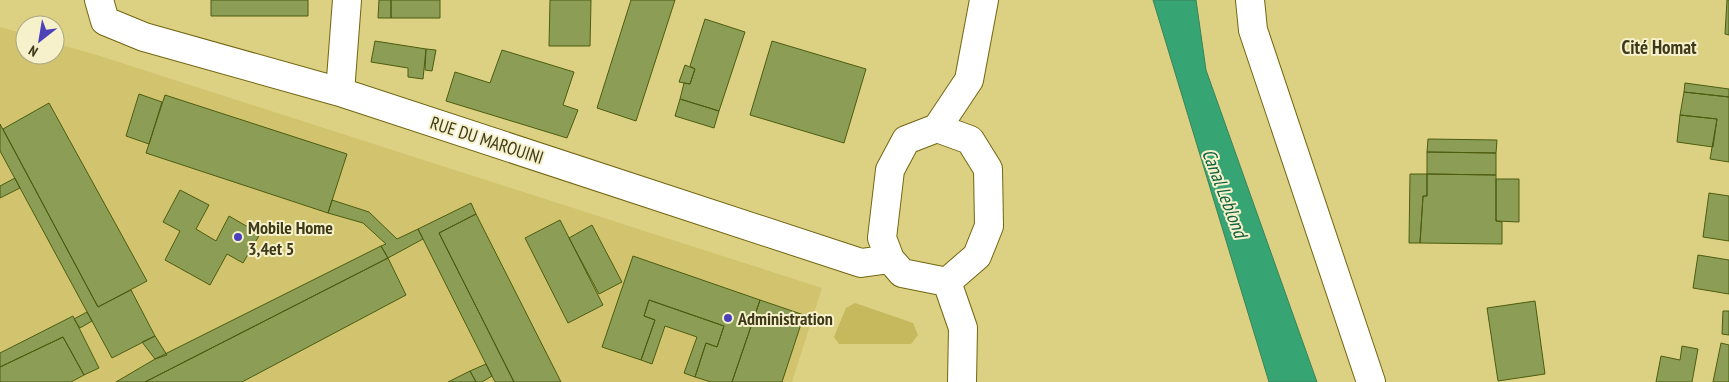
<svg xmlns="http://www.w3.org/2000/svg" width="1729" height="382" viewBox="0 0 1729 382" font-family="'PT Sans Narrow',sans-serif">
	<rect width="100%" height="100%" fill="#dcd083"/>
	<path fill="#d2c46e" d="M0 27 25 34V55H55V43L100 56 822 288 792 382H0Z"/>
	<path fill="#c6b85c" d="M855 303 913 323 918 335 911 344H839L834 337 846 308Z"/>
	<path fill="#37a474" stroke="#398458" d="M1153 0H1196L1206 70 1317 382H1269Z"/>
	<path fill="#8c9e56" stroke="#4d5c0f" d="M211 0H308V16H211Z
		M379 0H391V18H378Z
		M391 0H440V18H391Z
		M550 0H591L590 46H549Z
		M631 0H675L636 121 597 108Z
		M1727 0H1729V35L1725 34Z
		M705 19 745 32 719 111 680 99 684 83 690 84 695 69 690 66Z
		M375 41 426 49 423 79 408 77V68L371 62Z
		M772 41 866 69 844 143 750 115Z
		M426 49 436 50 432 71 425 70Z
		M502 50 574 72 563 105 578 110 567 138 446 101 455 72 490 83Z
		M685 65 695 69 690 84 679 82Z
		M1685 83 1729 89V97L1684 92Z
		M1684 92 1729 97V162L1710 159 1717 119 1680 115Z
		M139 94 162 102 149 144 126 136Z
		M165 95 347 154 328 213 146 153Z
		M680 99 719 111 714 128 675 116Z
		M49 103 147 281 98 307 3 129Z
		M1680 115 1717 119 1713 147 1677 142Z
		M0 124 98 307 131 290 155 336 112 358 0 151Z
		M1428 139 1497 140 1496 153 1427 152Z
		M1427 152 1496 153V175L1427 174Z
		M1410 174H1427V196H1423L1420 243H1409Z
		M1427 174 1496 175V221L1502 222V244L1420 243 1423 196H1427Z
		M15 178 20 188 0 198V186Z
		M1496 179H1519V222L1496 221Z
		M180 190 209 205 196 229 216 241 229 216 260 234 243 263 227 254 210 285 165 260 180 231 163 222Z
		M1709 193 1729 196V241L1703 237Z
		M332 200 369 212 397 239 418 229 423 239 388 258 381 246 386 244 363 223 328 213Z
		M471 203 476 214 439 233 514 382H495L418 229Z
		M476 214 561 382H514L439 233Z
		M560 220 603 305 568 323 525 238Z
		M592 225 622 282 599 294 569 238Z
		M381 246 388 258 145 382H116L155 359Z
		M1698 255 1729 260V294L1693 288Z
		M633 256 760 300 732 382H711L695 377 706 343 717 347 724 326 649 300 644 316 655 320 641 360 602 347Z
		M388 258 406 295 242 382H145Z
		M649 300 724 326 717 347 706 343 695 377 684 373 697 337 665 326 652 364 641 360 655 320 644 316Z
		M760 300 804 315 782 382H732Z
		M1535 301 1545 374 1498 381 1487 308Z
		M1723 311H1729V335L1722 334Z
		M87 312 92 321 80 328 74 319Z
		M73 316 99 368 84 375 63 337 0 367V353Z
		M155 336 167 355 155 359 142 342Z
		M63 337 84 375 71 382H0V367Z
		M1721 343 1729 345V382H1713Z
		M1682 346 1698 349 1692 382H1656L1661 356 1680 360Z
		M486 364 492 376 482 382H476L470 371Z
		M470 371 476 382H448Z"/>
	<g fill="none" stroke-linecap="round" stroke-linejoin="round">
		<g stroke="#726611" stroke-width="30">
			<path id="minor" d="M99 0 105 21 144 37 340 92 861 263 890 259
				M1250 0 1253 30 1371 382
				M340 92 347 0
				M937 128 970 140 988 169 989 226 977 256 947 282 902 273 890 259 882 238 890 170 906 140Z
				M937 128 969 80 984 0
				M947 282 963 328 962 382"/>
		</g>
		<use href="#minor" stroke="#fff" stroke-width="28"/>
	</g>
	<g fill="#4c41b8" stroke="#f6f1cb" stroke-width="2">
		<circle cx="238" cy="237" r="5"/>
		<circle cx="728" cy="318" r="5"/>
	</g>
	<g text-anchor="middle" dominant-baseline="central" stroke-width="4" stroke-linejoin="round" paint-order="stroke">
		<g font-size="18" fill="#3e3918" stroke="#f6f1cb">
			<text transform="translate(487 140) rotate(18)">RUE DU MAROUINI</text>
		</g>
		<g font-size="18" font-weight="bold" fill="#3e3918" stroke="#f6f1cb" text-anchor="start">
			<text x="248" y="227">Mobile Home<tspan x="248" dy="21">3,4et 5</tspan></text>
			<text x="738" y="318">Administration</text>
		</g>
		<g font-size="19" font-weight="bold" fill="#3e3918" stroke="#f6f1cb">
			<text x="1659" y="47">Cité Homat</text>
		</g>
		<g font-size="19" font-style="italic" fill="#116141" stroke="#f6f1cb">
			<text transform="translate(1225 193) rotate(69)">Canal Leblond</text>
		</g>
	</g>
	<g transform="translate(40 40) rotate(211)"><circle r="24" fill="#f6f1cb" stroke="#aca783"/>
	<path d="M0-4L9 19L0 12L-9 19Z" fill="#4c41b8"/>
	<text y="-8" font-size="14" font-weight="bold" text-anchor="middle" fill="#3e3918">N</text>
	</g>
</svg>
